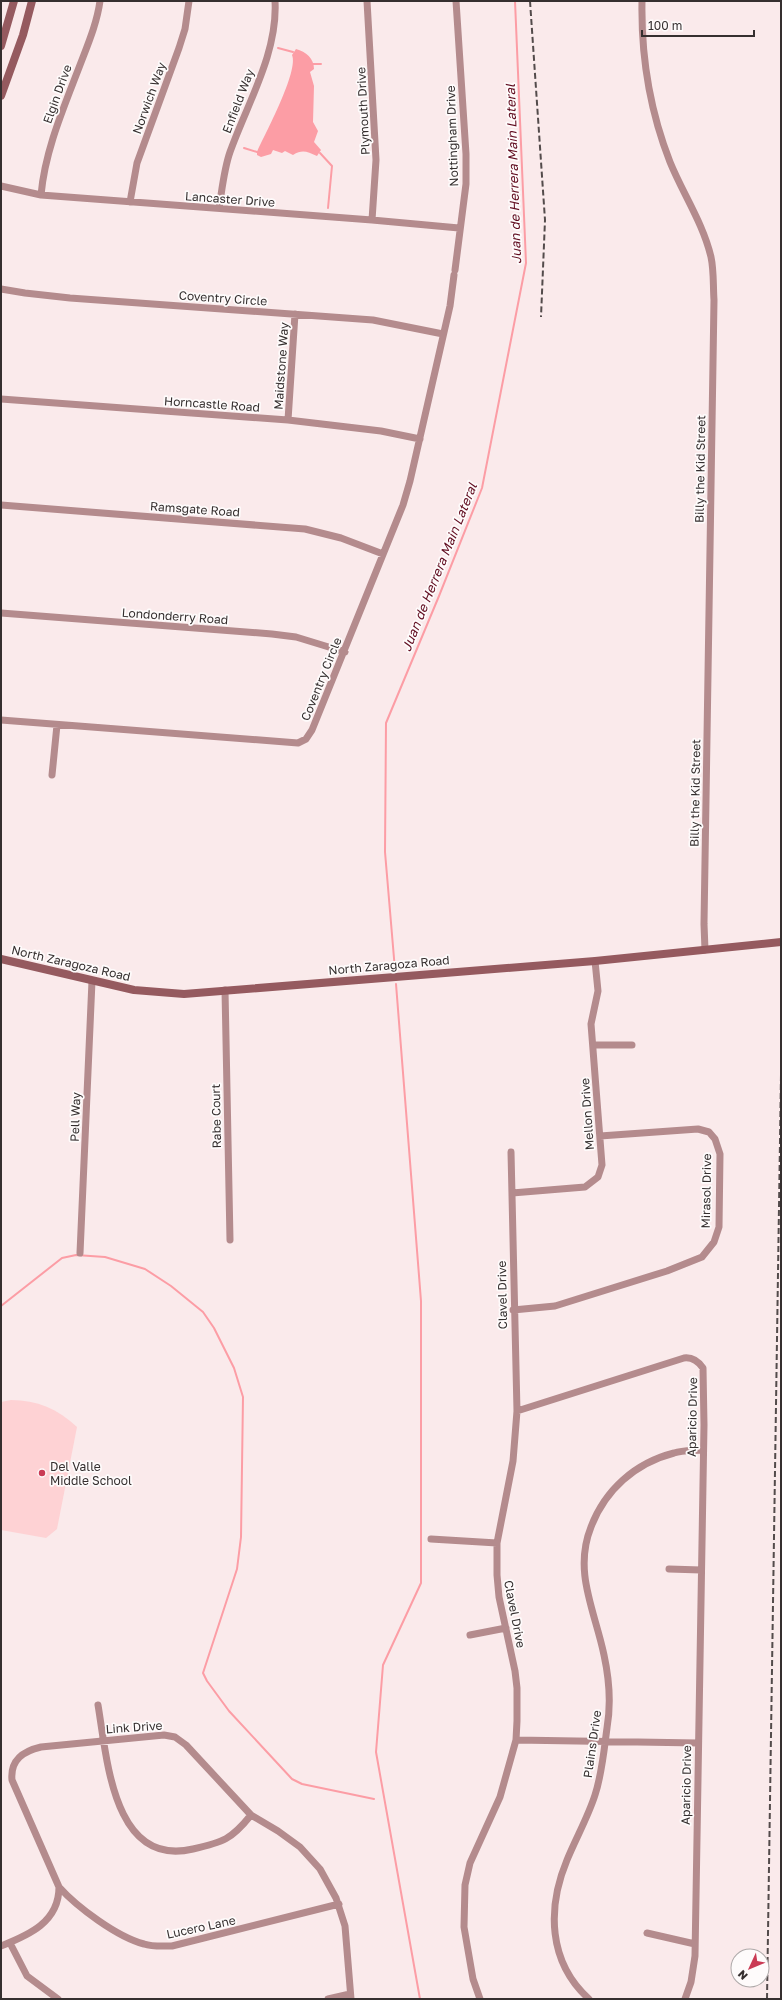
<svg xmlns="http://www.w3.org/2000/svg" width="782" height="2000" viewBox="0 0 782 2000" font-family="'Golos Text',sans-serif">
	<rect width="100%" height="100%" fill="#faeaeb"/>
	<path fill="#fed2d4" d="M11 1400C37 1400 58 1409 77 1427L57 1529 46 1538 1 1530V1402Z"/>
	<path fill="#fc9da5" d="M296 49C306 52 314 58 314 69L310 72 314 86 313 122 318 131 314 142 321 150 317 156C307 152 303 149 293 155L285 151 282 153 273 150 271 154 261 157 257 155V152C265 134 299 71 292 55Z"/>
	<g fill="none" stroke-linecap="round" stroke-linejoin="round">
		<path stroke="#fc9da5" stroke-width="2" d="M278 48 293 52
			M313 64H321
			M244 148 257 152
			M320 153 332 166 328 208
			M395 970 385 852 386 723 439 596 482 488 526 263 515 1
			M396 984 421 1301V1583L383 1665 376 1752 420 1999
			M1 1306 62 1258 76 1255 105 1257 145 1269 171 1286 203 1312 214 1328 234 1368 243 1397 241 1537 237 1569 203 1673 207 1681 229 1711 292 1779 302 1784 374 1799"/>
		<path stroke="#b48b8d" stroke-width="7" d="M367 1 376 160 372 220
			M642 1C641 56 650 111 670 162 683 194 703 223 711 257 714 271 713 286 714 300L704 924 705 950
			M1 186 41 195 372 220 459 228
			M41 195C45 150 64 107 80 65 88 44 97 23 100 1
			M130 202 137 163 179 48 185 29 189 1
			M219 208C222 190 224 169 230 152 247 104 278 53 275 1
			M455 270 466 184V154L456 1
			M1 289 25 293 70 298 373 320 443 334
			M1 399 288 420 381 431 420 439
			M288 420 295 314
			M1 505 305 529 341 538 383 554
			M1 613 272 634 296 637 345 652
			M1 720 298 743 306 739 312 730 403 505 410 481 450 306 454 275
			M52 775 57 725
			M225 990 230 1240
			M593 1045H632
			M512 1193 585 1187 598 1177 602 1165 591 1024 598 991 595 961
			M80 1253 92 981
			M513 1310 555 1306 667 1271 702 1257 714 1242 719 1227 720 1154 715 1139 709 1132 698 1129 600 1136
			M517 1411 684 1358C692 1357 698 1361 703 1368L704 1425 695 1956 691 1982 685 1999
			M431 1539 497 1543
			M669 1569 701 1570
			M470 1635 506 1628
			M98 1705C107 1758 113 1868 193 1849 223 1842 231 1840 251 1815
			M516 1740 698 1743
			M59 1887C77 1907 117 1937 144 1944 153 1947 162 1946 172 1946L339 1904
			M647 1933 695 1944
			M10 1943 27 1976 58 1999
			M1 1946C29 1935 59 1922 59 1887L12 1780C10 1759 24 1751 41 1747L164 1735 175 1737 186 1745 251 1815 278 1831 300 1847 320 1869 336 1898 345 1926 351 1999
			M328 1999 350 1994
			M480 1999 473 1979 464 1927 465 1885 470 1863 500 1797 516 1740 517 1721V1688L515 1671 499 1597 497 1575V1543L513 1461 517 1411 511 1152
			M589 1999C548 1962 547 1908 567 1860 576 1838 588 1817 595 1795 602 1774 604 1750 607 1728 611 1705 609 1678 604 1655 595 1611 573 1572 591 1527 605 1490 635 1463 674 1453 683 1450 693 1451 703 1450"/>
		<path stroke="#955a5f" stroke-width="8" d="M1 46 14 1
			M1 96 23 35 32 1
			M1 959 134 990 184 994 595 961 781 942"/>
		<path stroke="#534b4b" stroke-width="2" stroke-dasharray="6 3" stroke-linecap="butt" d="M530 1 545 220 541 317
			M767 1999 781 1075"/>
	</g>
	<circle fill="#ca3a54" stroke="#fefbfb" stroke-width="1.5" cx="42" cy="1473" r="4"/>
	<g text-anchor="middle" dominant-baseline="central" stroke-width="3.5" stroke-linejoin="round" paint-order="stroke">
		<g font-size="12" fill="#352f2f" stroke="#fefbfb">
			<text transform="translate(57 94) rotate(-70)">Elgin Drive</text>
			<text transform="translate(149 98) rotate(-70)">Norwich Way</text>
			<text transform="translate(238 101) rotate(-69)">Enfield Way</text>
			<text transform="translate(363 111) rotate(-93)">Plymouth Drive</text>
			<text transform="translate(452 136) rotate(-92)">Nottingham Drive</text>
			<text transform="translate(230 199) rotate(4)">Lancaster Drive</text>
			<text transform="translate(223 298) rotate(4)">Coventry Circle</text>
			<text transform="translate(281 366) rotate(-86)">Maidstone Way</text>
			<text transform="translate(212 404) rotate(4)">Horncastle Road</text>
			<text transform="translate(700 469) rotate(-89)">Billy the Kid Street</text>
			<text transform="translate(195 509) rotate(4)">Ramsgate Road</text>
			<text transform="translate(175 616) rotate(4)">Londonderry Road</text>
			<text transform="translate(321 679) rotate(-68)">Coventry Circle</text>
			<text transform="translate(695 793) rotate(-89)">Billy the Kid Street</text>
			<text transform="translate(71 963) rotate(13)">North Zaragoza Road</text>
			<text transform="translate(389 965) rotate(-5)">North Zaragoza Road</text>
			<text transform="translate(587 1114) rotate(-94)">Mellon Drive</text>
			<text transform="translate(216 1116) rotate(-91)">Rabe Court</text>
			<text transform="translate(75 1117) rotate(-88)">Pell Way</text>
			<text transform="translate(706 1191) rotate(-89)">Mirasol Drive</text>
			<text transform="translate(502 1295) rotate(-91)">Clavel Drive</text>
			<text transform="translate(692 1417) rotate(-89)">Aparicio Drive</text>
			<text transform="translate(515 1614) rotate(79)">Clavel Drive</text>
			<text transform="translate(134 1727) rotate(-4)">Link Drive</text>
			<text transform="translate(592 1744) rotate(-82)">Plains Drive</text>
			<text transform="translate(686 1785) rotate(-89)">Aparicio Drive</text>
			<text transform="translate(201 1927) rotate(-12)">Lucero Lane</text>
		</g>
		<g font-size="12" fill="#352f2f" stroke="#fefbfb" text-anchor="start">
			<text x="50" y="1466">Del Valle<tspan x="50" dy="14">Middle School</tspan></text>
		</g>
		<g font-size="13" font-style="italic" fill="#610d20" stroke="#fefbfb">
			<text transform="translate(513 174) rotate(-92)">Juan de Herrera Main Lateral</text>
			<text transform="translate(439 567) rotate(-68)">Juan de Herrera Main Lateral</text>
		</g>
	</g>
	<rect width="782" height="2000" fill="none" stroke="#352f2f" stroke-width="4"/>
	<g transform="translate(750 1968) rotate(226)"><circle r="19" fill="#fefbfb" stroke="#aea9a9"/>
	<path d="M0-3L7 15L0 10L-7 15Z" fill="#ca3a54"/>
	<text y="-6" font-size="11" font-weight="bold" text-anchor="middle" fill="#352f2f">N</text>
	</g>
	<path d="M642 30v6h112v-6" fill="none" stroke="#352f2f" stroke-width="2"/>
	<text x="648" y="30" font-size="12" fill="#352f2f" stroke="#fefbfb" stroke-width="3" paint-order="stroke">100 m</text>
</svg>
